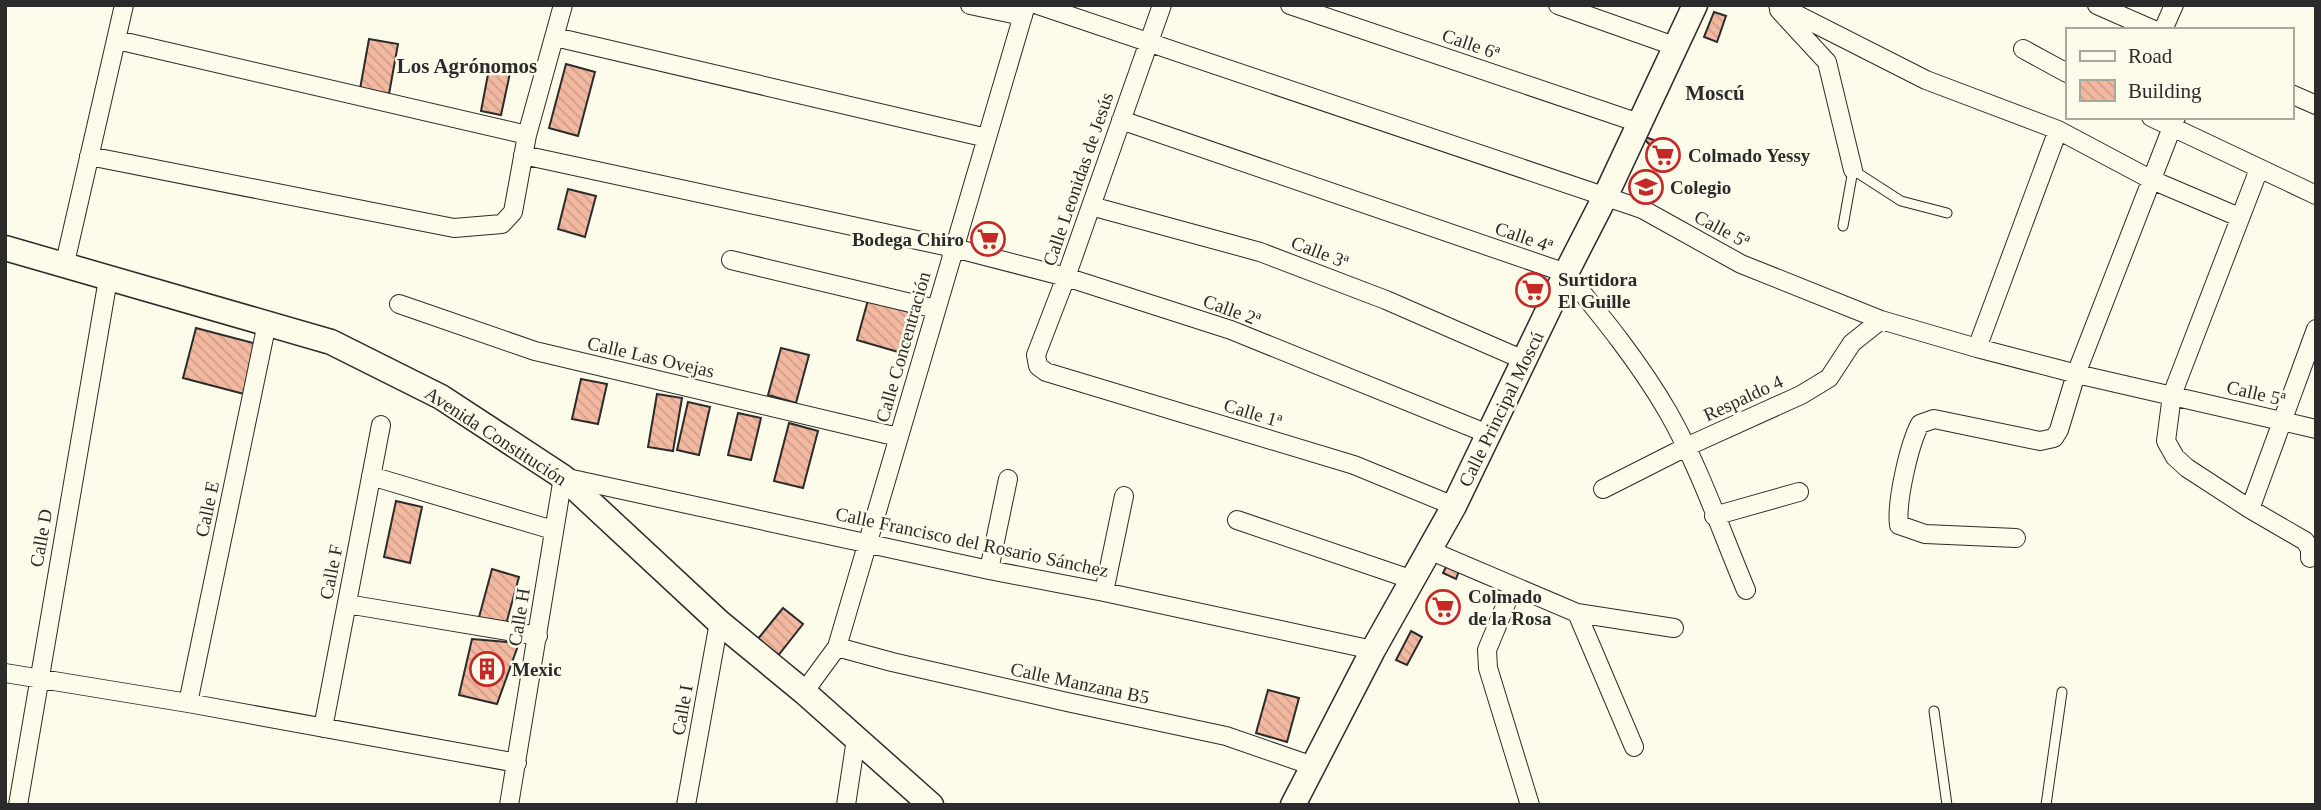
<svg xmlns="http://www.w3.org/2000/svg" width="2321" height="810" viewBox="0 0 2321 810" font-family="'Times New Roman',serif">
	<defs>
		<pattern id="building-back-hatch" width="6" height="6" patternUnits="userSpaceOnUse" patternTransform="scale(1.75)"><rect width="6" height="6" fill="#f2b8a0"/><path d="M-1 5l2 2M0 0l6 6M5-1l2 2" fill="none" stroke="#d09e8a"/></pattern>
	</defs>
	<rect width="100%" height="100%" fill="#fdfbea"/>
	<path fill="url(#building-back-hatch)" stroke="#2b2b2b" stroke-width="2" d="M1714 12 1726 16 1717 42 1704 37Z
		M369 39 398 44 389 94 360 89Z
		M566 64 595 72 578 136 549 128Z
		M489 69 510 73 501 115 481 111Z
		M1642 136 1672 146 1665 163Z
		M568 189 596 196 585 237 558 229Z
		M868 300 916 314 905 354 857 340Z
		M196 328 257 344 244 394 183 378Z
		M781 348 809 355 796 403 768 395Z
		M581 379 607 384 598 424 572 419Z
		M657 394 682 398 673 451 648 447Z
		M688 402 710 407 699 455 677 450Z
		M738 413 761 418 751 460 728 455Z
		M789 423 818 431 803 488 774 481Z
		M396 501 422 507 410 563 384 557Z
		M1447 565 1459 571 1456 579 1443 573Z
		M492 569 519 577 505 628 478 621Z
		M1437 597 1455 607 1449 617 1431 606Z
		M783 608 803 624 777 657 757 640Z
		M1411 631 1422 637 1407 665 1396 660Z
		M472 639 519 643 497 704 459 695Z
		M1268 690 1299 698 1287 742 1256 733Z"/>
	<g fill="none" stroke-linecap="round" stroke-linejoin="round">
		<g stroke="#2b2b2b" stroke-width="11">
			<path id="lane" d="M1843 226 1853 170 1901 201 1947 213
				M1934 711 1947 805
				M2046 805 2062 692"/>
		</g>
		<g stroke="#2b2b2b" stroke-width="20">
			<path id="street" d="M970 5 1023 16
				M1038 5 1642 209 1741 264 1881 320 1977 348 2081 375 2316 429
				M1162 5 1066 277 1036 355 1038 366 1046 372 1354 465 1454 506
				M1290 5 1639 123
				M1558 5 1677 47
				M1778 5 1926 80 2058 130 2152 180 2239 217
				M2097 5 2154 30
				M1779 10 1827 62 1853 170
				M2163 30 2174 5
				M555 37 987 138
				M117 40 527 135
				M2023 49 2067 73
				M2291 94 2316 105
				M2151 117 2316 195
				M1121 120 1566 273C1603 318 1639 362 1668 412 1700 468 1721 531 1746 590
				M523 155 954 248 1066 277 1231 330 1488 434
				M89 156 454 228 502 224 513 212 527 135 563 5
				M1091 206 1260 252 1386 300 1526 361
				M731 260 936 309
				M64 267 124 5
				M399 304 535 351 898 437
				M1977 348 2058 130
				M371 476 553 530
				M1603 489 1686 447 1801 395 1829 378 1852 343 1881 320
				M2250 509 2187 468 2175 457 2166 441 2172 395 2259 169
				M1714 516 1799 492
				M1237 520 1413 580
				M2016 538 1925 534 1899 525C1896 502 1909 445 1920 424L1934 419 2040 441 2054 438 2059 430 2076 374 2176 117
				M1429 550 1577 613 1674 628
				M2310 558V549L2305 541 2250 509 2316 329
				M989 570 1008 479
				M1513 587 1487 650 1488 668 1530 805
				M1104 592 1124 496
				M347 604 538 636
				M1577 613 1634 747
				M837 647 892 662 1067 702 1226 736 1313 766
				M5 673 188 703 517 763
				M804 692 837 647 1026 5
				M188 703 267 323
				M323 728 381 425
				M18 805 108 279
				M509 805 563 477 989 570 1104 592 1373 650
				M686 805 719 622
				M846 805 856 739"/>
		</g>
		<g stroke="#2b2b2b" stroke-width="27">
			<path id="secondary" d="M5 248 331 342 441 397 563 477 719 622 804 692 931 805
				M1293 805 1373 650 1454 506 1566 273 1606 195 1695 5"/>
		</g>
		<use href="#lane" stroke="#fdfbea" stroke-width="9"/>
		<use href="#street" stroke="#fdfbea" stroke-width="18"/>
		<use href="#secondary" stroke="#fdfbea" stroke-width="24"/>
	</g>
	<defs>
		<g id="supermarket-ring" transform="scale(1.75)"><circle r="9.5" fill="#fdfbea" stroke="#c62828" stroke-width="1.5"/><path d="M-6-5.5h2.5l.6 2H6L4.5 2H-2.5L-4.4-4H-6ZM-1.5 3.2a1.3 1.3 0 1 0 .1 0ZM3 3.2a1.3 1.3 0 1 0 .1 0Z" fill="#c62828"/></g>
		<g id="school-ring" transform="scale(1.75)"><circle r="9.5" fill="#fdfbea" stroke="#c62828" stroke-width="1.5"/><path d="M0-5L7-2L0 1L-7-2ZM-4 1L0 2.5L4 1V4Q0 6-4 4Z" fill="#c62828"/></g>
		<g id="building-ring" transform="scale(1.75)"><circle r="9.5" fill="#fdfbea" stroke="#c62828" stroke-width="1.5"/><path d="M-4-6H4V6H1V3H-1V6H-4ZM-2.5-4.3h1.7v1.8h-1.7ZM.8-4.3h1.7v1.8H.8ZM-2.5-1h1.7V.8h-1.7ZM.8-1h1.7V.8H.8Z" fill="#c62828"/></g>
	</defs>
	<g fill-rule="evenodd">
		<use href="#supermarket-ring" x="1663" y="155"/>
		<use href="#school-ring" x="1646" y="187"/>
		<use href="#supermarket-ring" x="988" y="239"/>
		<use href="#supermarket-ring" x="1533" y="290"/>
		<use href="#supermarket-ring" x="1443" y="607"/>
		<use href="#building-ring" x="487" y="669"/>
	</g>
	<g text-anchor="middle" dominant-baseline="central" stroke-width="5" stroke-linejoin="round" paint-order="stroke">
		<g font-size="19" fill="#2b2b2b" stroke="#fdfbea">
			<text transform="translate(1471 44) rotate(19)">Calle 6ª</text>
			<text transform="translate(1078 179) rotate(-71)">Calle Leonidas de Jesús</text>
			<text transform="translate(1722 229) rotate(28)">Calle 5ª</text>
			<text transform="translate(1524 237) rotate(19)">Calle 4ª</text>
			<text transform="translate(1320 252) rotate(21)">Calle 3ª</text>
			<text transform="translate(1232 310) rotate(20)">Calle 2ª</text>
			<text transform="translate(903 347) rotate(-74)">Calle Concentración</text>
			<text transform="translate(651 357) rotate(13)">Calle Las Ovejas</text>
			<text transform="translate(2256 393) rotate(13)">Calle 5ª</text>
			<text transform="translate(1743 398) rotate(-25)">Respaldo 4</text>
			<text transform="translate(1501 409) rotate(-64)">Calle Principal Moscú</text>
			<text transform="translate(1253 413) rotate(17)">Calle 1ª</text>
			<text transform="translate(496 436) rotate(33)">Avenida Constitución</text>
			<text transform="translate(207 509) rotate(-78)">Calle E</text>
			<text transform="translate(41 538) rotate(-80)">Calle D</text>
			<text transform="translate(972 542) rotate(12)">Calle Francisco del Rosario Sánchez</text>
			<text transform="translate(331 572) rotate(-79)">Calle F</text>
			<text transform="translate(519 617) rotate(-81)">Calle H</text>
			<text transform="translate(1080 683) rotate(12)">Calle Manzana B5</text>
			<text transform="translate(682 710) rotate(-80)">Calle I</text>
		</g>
		<g font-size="19" font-weight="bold" fill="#2b2b2b" stroke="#fdfbea" text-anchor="start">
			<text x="1688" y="155">Colmado Yessy</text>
			<text x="1670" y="187">Colegio</text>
			<text x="964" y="239" text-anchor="end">Bodega Chiro</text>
			<text x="1558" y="279">Surtidora<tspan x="1558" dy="22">El Guille</tspan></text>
			<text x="1468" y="596">Colmado<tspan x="1468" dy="22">de la Rosa</tspan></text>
			<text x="512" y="669">Mexic</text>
		</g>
		<g font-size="21" font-weight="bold" fill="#2b2b2b" stroke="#fdfbea">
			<text x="467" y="66">Los Agrónomos</text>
			<text x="1715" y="93">Moscú</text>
		</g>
	</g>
	<rect width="2321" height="810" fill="none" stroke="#2b2b2b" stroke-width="14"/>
	<rect x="2066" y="28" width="228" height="91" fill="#fdfbea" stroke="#a9a89e" stroke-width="2"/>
	<rect x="2080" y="51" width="35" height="10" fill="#fdfbea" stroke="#a9a89e" stroke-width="2"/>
	<text x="2128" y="63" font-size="21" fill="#2b2b2b">Road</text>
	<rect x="2080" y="80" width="35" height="21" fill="url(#building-back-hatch)" stroke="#a9a89e" stroke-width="2"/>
	<text x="2128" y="98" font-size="21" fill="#2b2b2b">Building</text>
</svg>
